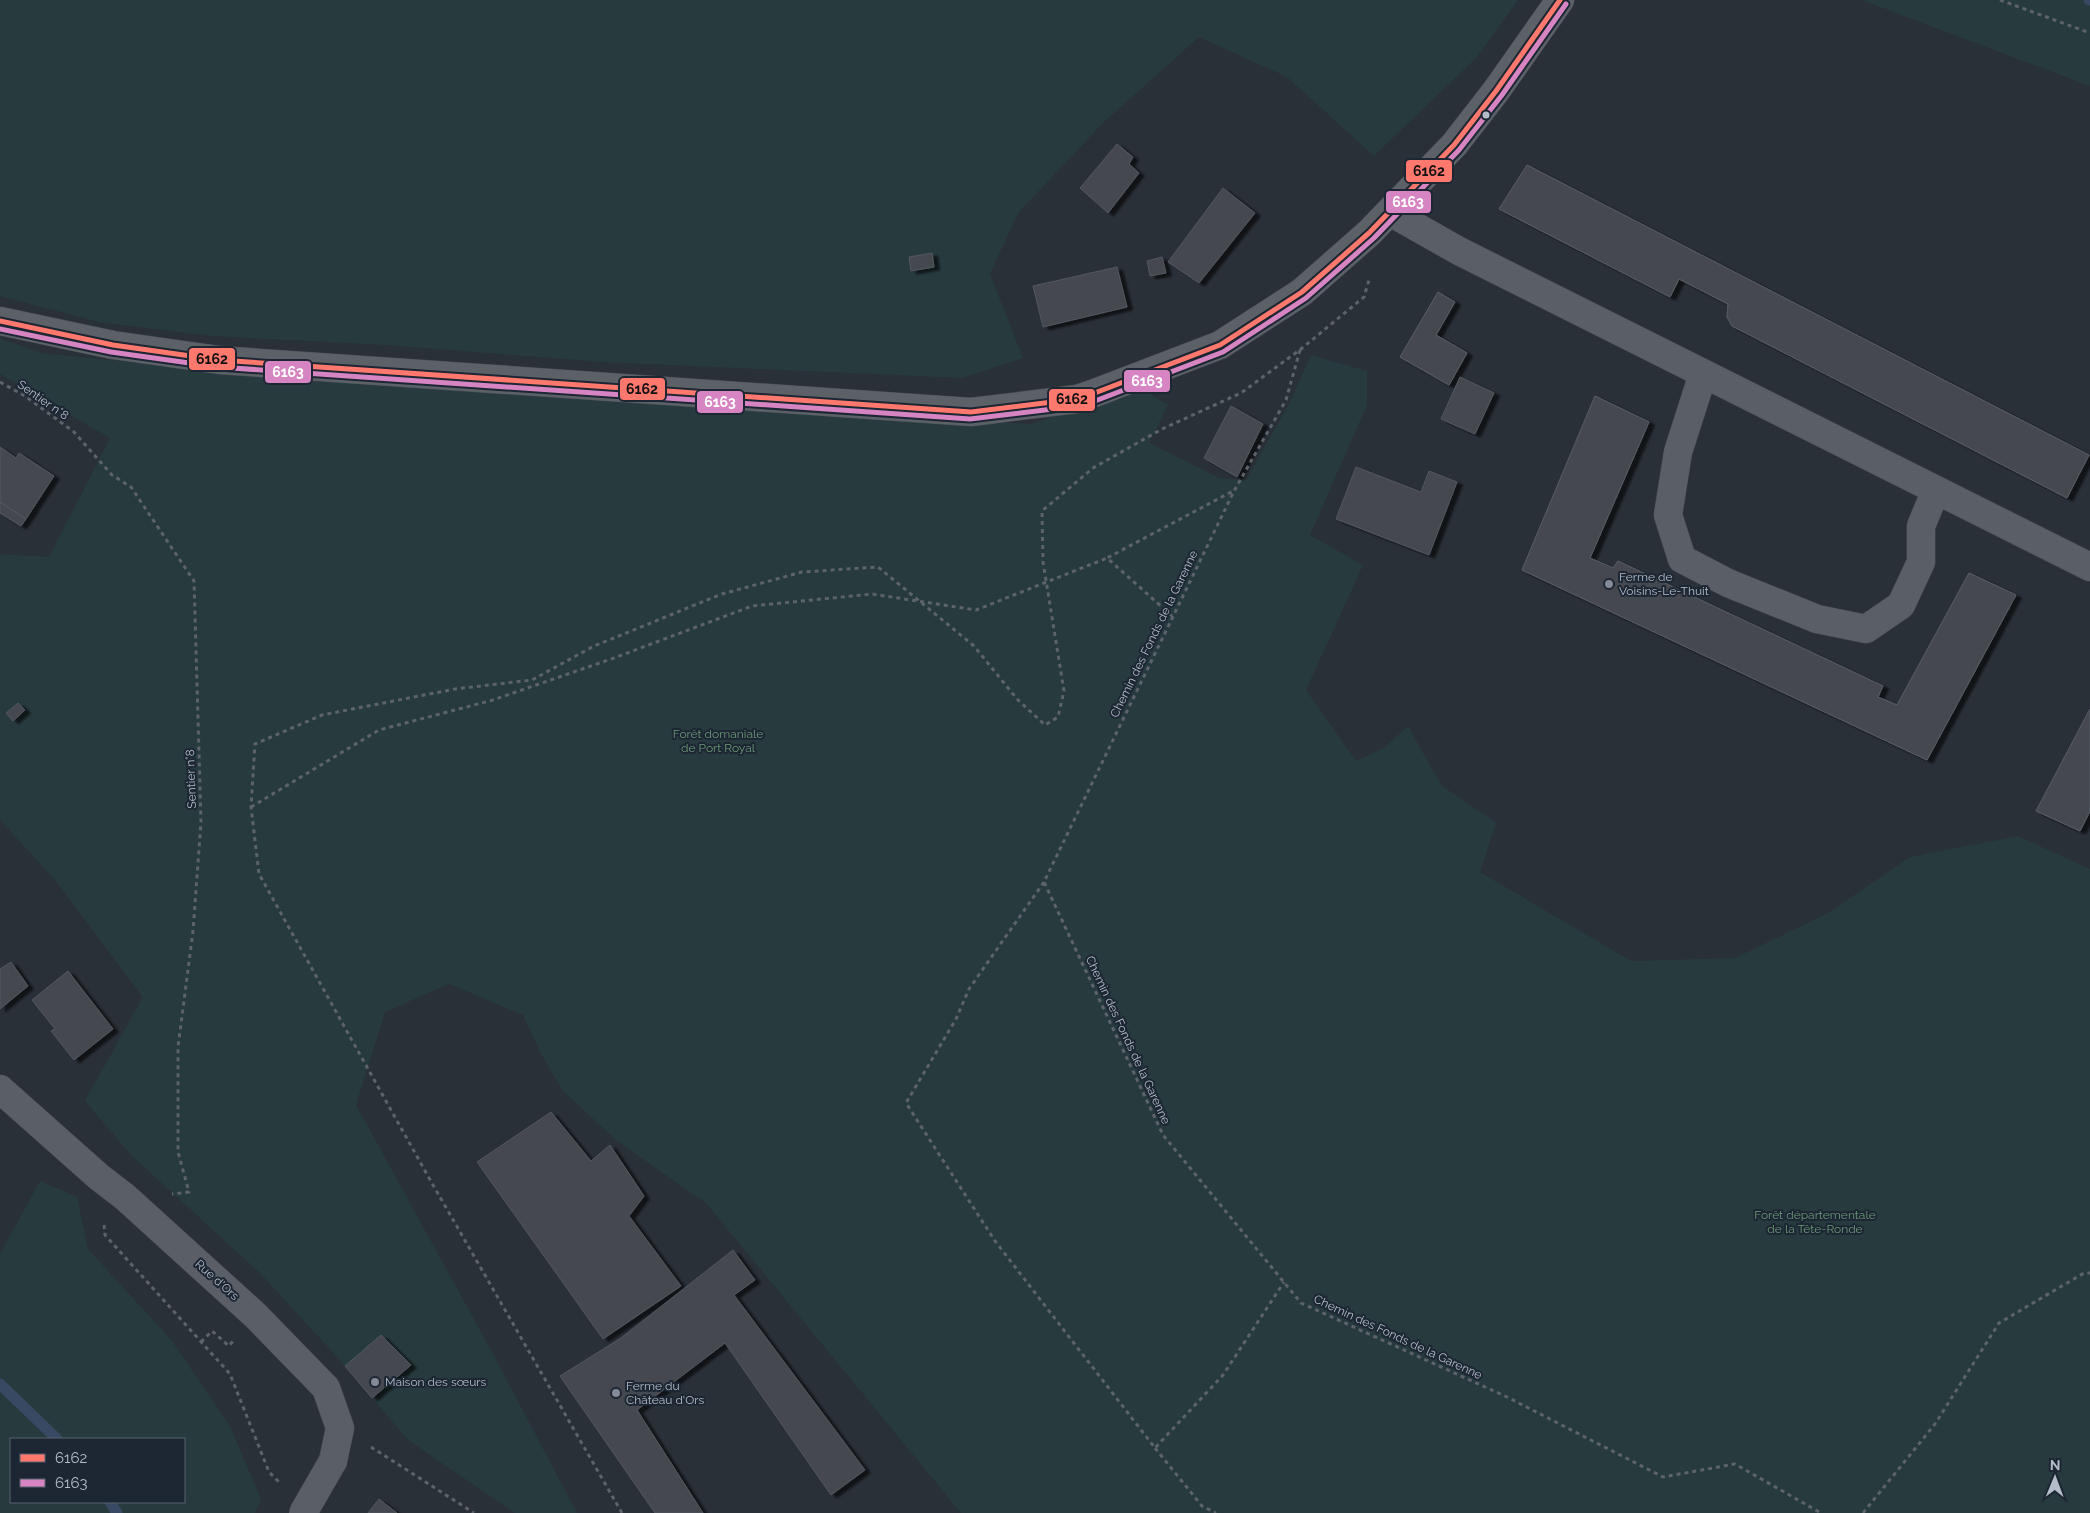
<svg xmlns="http://www.w3.org/2000/svg" width="2090" height="1513" viewBox="0 0 2090 1513" font-family="Raleway,sans-serif">
	<defs>
		<filter id="shadow"><feDropShadow dx="5.5" dy="3" stdDeviation="1" flood-color="#0009"/></filter>
	</defs>
	<rect width="100%" height="100%" fill="#2a3038"/>
	<path fill="#273a3e" fill-rule="evenodd" d="M0 0H1518L1476 58 1374 156 1287 77 1199 37 1104 122 1018 213 990 274 1023 358 962 378 603 362 387 345 212 336 99 322 0 296Z
		M1862 0H2090V86Z
		M0 338 40 353 241 373 1031 424 1139 387 1168 405 1149 443 1219 478 1246 480 1289 404 1311 355 1367 371V405L1310 535 1363 565 1306 690 1356 761 1384 748 1408 726 1441 785 1496 823 1480 872 1631 961 1735 958 1828 913 1910 857 2018 836 2090 869V1513H961L706 1203 617 1141 563 1091 541 1054 523 1015 449 984 385 1012 356 1105 492 1352 577 1513H515L408 1440 339 1359 259 1272 132 1156 85 1101 143 997 56 881 0 820V554L49 557 110 438 0 374Z
		M40 1181 77 1197 88 1249 172 1341 230 1426 261 1499 255 1513H0V1254ZM11 1439H184V1502H11Z"/>
	<g fill="none" stroke-linecap="round" stroke-linejoin="round">
		<path stroke="#384963" stroke-width="11" d="M2089 0H2090
			M0 1384 57 1439
			M110 1502 117 1513"/>
	</g>
	<path fill="#444950" stroke="#52575f" filter="url(#shadow)" d="M1117 144 1133 157 1129 164 1139 173 1108 213 1080 188Z
		M1527 165 2089 455 2067 498 1732 326 1727 317 1728 304 1679 279 1670 297 1499 209Z
		M1527 165 2089 455 2067 498 1732 326 1727 317 1728 304 1679 279 1670 297 1499 209Z
		M1223 188 1255 213 1199 283 1168 262Z
		M932 253 934 267 911 271 909 257Z
		M1162 257 1166 273 1150 276 1147 261Z
		M1117 267 1127 307 1043 327 1033 286Z
		M1438 292 1455 302 1436 335 1467 353 1449 385 1400 357Z
		M1438 292 1455 302 1436 335 1467 353 1449 385 1400 357Z
		M1460 377 1494 393 1475 434 1441 419Z
		M1595 396 1649 422 1590 558 1613 568 1618 561 1883 686 1878 697 1897 705 1969 573 2016 595 1927 760 1522 570Z
		M1595 396 1649 422 1590 558 1613 568 1618 561 1883 686 1878 697 1897 705 1969 573 2016 595 1927 760 1522 570Z
		M1231 406 1263 424 1237 477 1204 458Z
		M0 447 16 458 19 453 54 476 26 519 0 502Z
		M1356 467 1421 492 1429 471 1457 482 1429 555 1336 519Z
		M0 502 26 519 21 526 0 513Z
		M18 703 25 710 13 721 6 713Z
		M2090 709V811L2080 831 2036 811Z
		M2090 709V811L2080 831 2036 811Z
		M11 962 28 986 0 1009V969Z
		M68 971 113 1029 74 1060 51 1031 55 1029 32 1000Z
		M551 1112 591 1161 610 1145 644 1196 629 1216 681 1286 603 1339 477 1162Z
		M733 1250 755 1280 734 1295 865 1470 831 1495 725 1343 637 1410 703 1513H655L560 1376 621 1338Z
		M381 1335 411 1365 372 1398 345 1366Z
		M379 1499 397 1513H368Z"/>
	<g fill="none" stroke-linecap="round" stroke-linejoin="round">
		<g stroke="#484c53" stroke-width="29">
			<path id="minor" d="M1390 212 1459 251 2090 567
				M1703 374 1678 452 1668 515 1682 559 1728 583 1817 619 1866 629 1901 605 1921 562V526L1936 490
				M0 1089 99 1177 125 1197 256 1316 326 1388 340 1428 333 1461"/>
		</g>
		<g stroke="#484c55" stroke-width="29">
			<path id="major" d="M0 321 113 345 219 360 971 412 1077 399 1092 394 1220 345 1302 292 1369 233 1454 145 1496 91 1560 0"/>
		</g>
		<path stroke="#5d636a" stroke-width="3" stroke-dasharray="4 4" stroke-linecap="butt" d="M2000 0 2090 33
			M1300 350 1286 400 1234 491 1044 882 1163 1135 1301 1303 1507 1397 1663 1477 1735 1464 1821 1513
			M0 382 25 396 74 432 112 475 131 487 194 581 201 822 193 931 178 1047V1152L189 1192 172 1194
			M1172 616 1107 558 1233 491
			M251 807 379 730 493 700 614 658 752 606 872 594 976 610 1107 558
			M1044 882 969 989 956 1019 906 1103 995 1241 1155 1448 1223 1375 1284 1282
			M104 1225 105 1235 230 1374 269 1472 281 1484
			M201 1342 212 1331 229 1346 234 1340
			M371 1447 474 1513
			M1155 1448 1202 1506 1216 1513
			M622 1513 429 1178 259 874 251 807 255 744 322 715 455 689 532 680 594 646 722 594 802 572 878 567 974 646 1017 699 1045 725 1058 717 1064 691 1043 562 1042 511 1093 468 1162 429 1241 393 1301 349 1364 297 1369 280
			M1863 1513 1935 1424 1999 1323 2084 1273H2090"/>
		<use href="#minor" stroke="#5a5e66" stroke-width="28"/>
		<use href="#major" stroke="#5c6168" stroke-width="28"/>
		<g stroke="#484c53" stroke-width="29" stroke-linecap="butt">
			<path id="minor-bridge" d="M303 1513 333 1461"/>
		</g>
		<use href="#minor-bridge" stroke="#5a5e66" stroke-width="28"/>
		<g stroke="#1d2633" stroke-width="9">
			<path id="bus-1" d="M0 321 113 345 219 360 971 412 1077 399 1092 394 1220 345 1302 292 1369 233 1454 145 1496 91 1560 0"/>
		</g>
		<g stroke="#1d2633" stroke-width="9">
			<path id="bus-2" d="M0 329 111 352 218 367 970 419 1078 406 1095 401 1223 352 1306 298 1374 238 1459 150 1502 95 1566 4"/>
		</g>
		<use href="#bus-1" stroke="#ff786d" stroke-width="5"/>
		<use href="#bus-2" stroke="#d684c2" stroke-width="5"/>
	</g>
	<circle fill="#b4bcc9" stroke="#1d2633" stroke-width="2" cx="1486" cy="115" r="4.5"/>
	<g fill="#848b96" stroke="#1d2633" stroke-width="2">
		<circle cx="1609" cy="584" r="5"/>
		<circle cx="375" cy="1382" r="5"/>
		<circle cx="616" cy="1393" r="5"/>
	</g>
	<g text-anchor="middle" dominant-baseline="central" stroke-width="4" stroke-linejoin="round" paint-order="stroke">
		<g font-size="12" fill="#b4bcc9" stroke="#1d2633">
			<text transform="translate(43 400) rotate(35)">Sentier n°8</text>
			<text transform="translate(1154 634) rotate(-64)">Chemin des Fonds de la Garenne</text>
			<text transform="translate(191 779) rotate(-92)">Sentier n°8</text>
			<text transform="translate(1128 1040) rotate(65)">Chemin des Fonds de la Garenne</text>
			<text transform="translate(217 1280) rotate(42)">Rue d'Ors</text>
			<text transform="translate(1398 1337) rotate(25)">Chemin des Fonds de la Garenne</text>
		</g>
		<g font-size="12" fill="#b4bcc9" stroke="#1d2633" text-anchor="start">
			<text x="1619" y="577">Ferme de<tspan x="1619" dy="14">Voisins-Le-Thuit</tspan></text>
			<text x="385" y="1382">Maison des sœurs</text>
			<text x="626" y="1386">Ferme du<tspan x="626" dy="14">Château d'Ors</tspan></text>
		</g>
		<g font-size="12" fill="#6b9a76" stroke="#1d2633">
			<text x="718" y="734">Forêt domaniale<tspan x="718" dy="14">de Port Royal</tspan></text>
			<text x="1815" y="1215">Forêt départementale<tspan x="1815" dy="14">de la Tête-Ronde</tspan></text>
		</g>
	</g>
	<g stroke="#1d2633" stroke-width="2">
		<rect x="1405" y="159" width="48" height="24" rx="5" fill="#ff786d"/>
		<rect x="1385" y="190" width="47" height="24" rx="5" fill="#d684c2"/>
		<rect x="188" y="347" width="48" height="24" rx="5" fill="#ff786d"/>
		<rect x="264" y="360" width="48" height="24" rx="5" fill="#d684c2"/>
		<rect x="1123" y="369" width="48" height="24" rx="5" fill="#d684c2"/>
		<rect x="619" y="377" width="47" height="24" rx="5" fill="#ff786d"/>
		<rect x="1048" y="388" width="48" height="24" rx="5" fill="#ff786d"/>
		<rect x="696" y="390" width="48" height="24" rx="5" fill="#d684c2"/>
	</g>
	<g font-size="14" text-anchor="middle" font-weight="bold" fill="#fff">
		<text x="1408" y="207">6163</text>
		<text x="288" y="377">6163</text>
		<text x="1147" y="386">6163</text>
		<text x="720" y="407">6163</text>
	</g>
	<g font-size="14" text-anchor="middle" font-weight="bold" fill="#111">
		<text x="1429" y="176">6162</text>
		<text x="212" y="364">6162</text>
		<text x="642" y="394">6162</text>
		<text x="1072" y="404">6162</text>
	</g>
	<rect x="10" y="1438" width="175" height="65" fill="#1d2633" stroke="#59626f"/>
	<rect x="20" y="1454" width="25" height="8" fill="#ff786d" stroke="#59626f"/>
	<text x="55" y="1463" font-size="15" fill="#b4bcc9">6162</text>
	<rect x="20" y="1479" width="25" height="8" fill="#d684c2" stroke="#59626f"/>
	<text x="55" y="1488" font-size="15" fill="#b4bcc9">6163</text>
	<g transform="translate(2055 1478) rotate(1)" stroke="#1d2633" stroke-width="4" paint-order="stroke">
	<path d="M0-4L9 19L0 12L-9 19Z" fill="#b4bcc9"/>
	<text y="-8" font-size="14" font-weight="bold" text-anchor="middle" fill="#b4bcc9">N</text>
	</g>
</svg>
